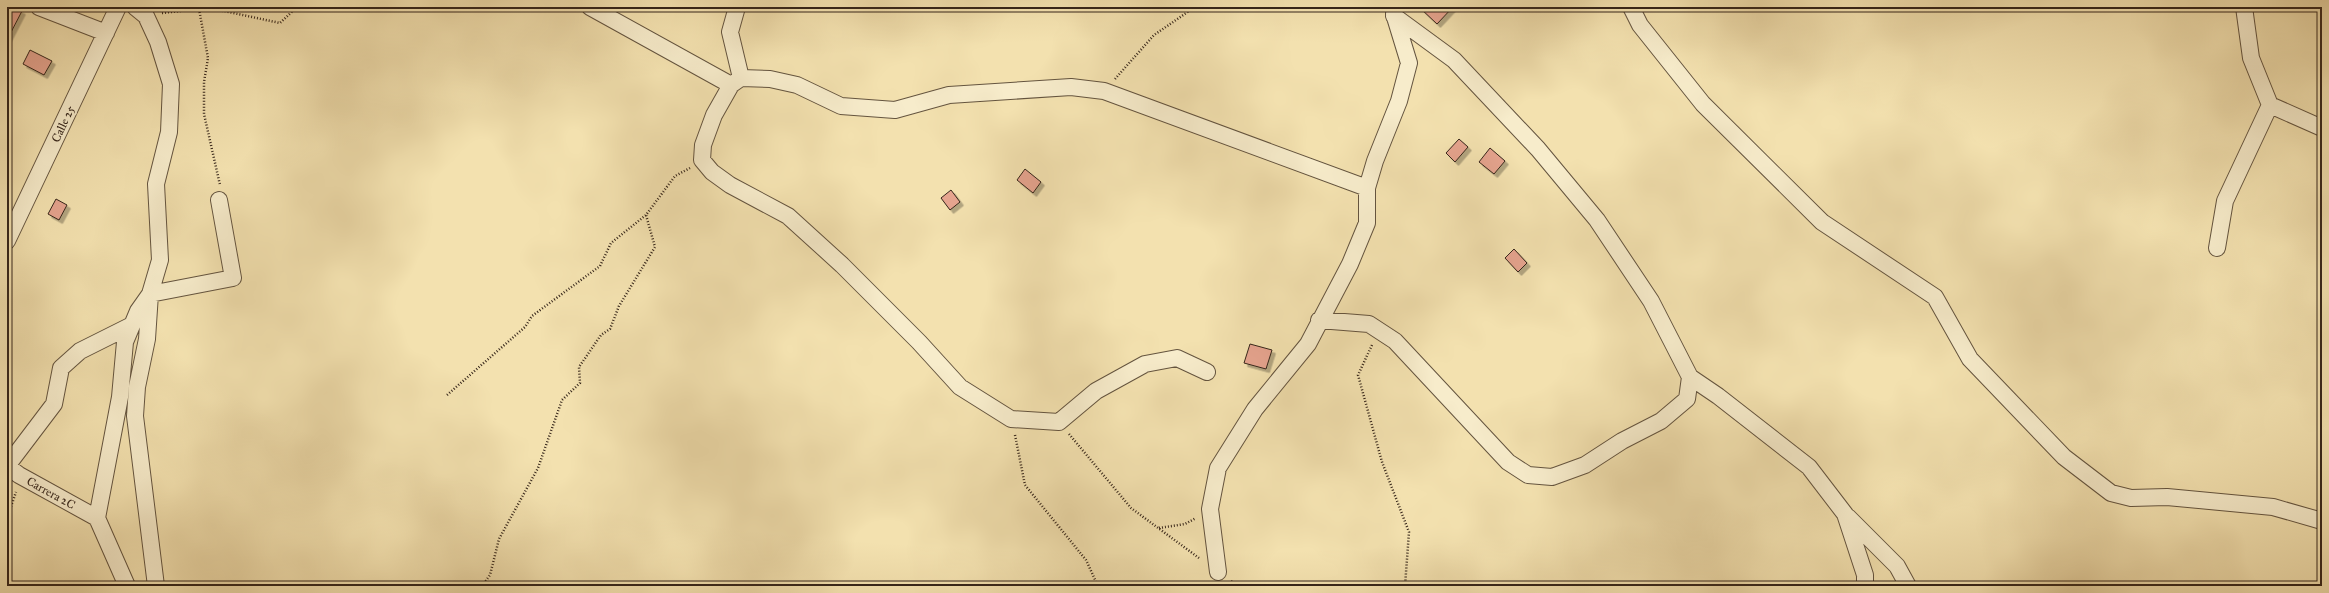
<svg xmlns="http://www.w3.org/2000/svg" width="2329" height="593" viewBox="0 0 2329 593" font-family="'IM FELL Great Primer',serif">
	<defs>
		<filter id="shadow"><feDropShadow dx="3.5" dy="3.5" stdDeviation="0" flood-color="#0004"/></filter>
	</defs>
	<rect width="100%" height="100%" fill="#f3e1af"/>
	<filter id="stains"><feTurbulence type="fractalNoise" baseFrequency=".005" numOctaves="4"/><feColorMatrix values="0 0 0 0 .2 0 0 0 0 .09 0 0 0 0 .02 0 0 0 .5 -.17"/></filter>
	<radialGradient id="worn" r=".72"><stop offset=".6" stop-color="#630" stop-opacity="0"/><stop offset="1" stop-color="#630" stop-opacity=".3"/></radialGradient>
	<path fill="#e6a48f" stroke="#35251a" filter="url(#shadow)" d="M7 7H13L22 11 7 40Z
		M1419 7H1453L1437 24Z
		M30 50 52 61 44 75 23 64Z
		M1459 139 1468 147 1455 162 1446 153Z
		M1490 148 1505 161 1494 174 1479 162Z
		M1025 169 1041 182 1033 193 1017 180Z
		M951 190 960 202 950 210 941 198Z
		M56 199 67 205 59 220 48 214Z
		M1514 249 1527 263 1518 272 1505 258Z
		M1250 344 1272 350 1266 369 1244 363Z"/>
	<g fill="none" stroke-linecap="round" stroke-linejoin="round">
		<g stroke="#64543f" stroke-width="18">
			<path id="minor" d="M39 7 106 33
				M590 7 731 85
				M737 7 730 32 741 78
				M1631 7 1640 25 1703 104 1822 222 1935 297 1970 359 2064 457 2111 493 2131 498 2167 497 2273 507 2322 521
				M2244 7 2251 58 2270 105 2322 128
				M1394 16 1454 60 1538 149 1597 220 1651 301 1690 377 1718 396 1809 467 1845 514 1865 575V586
				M7 241 118 7
				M2217 248 2225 201 2270 105
				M1319 320 1369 324 1395 341 1508 462 1528 475 1552 477 1585 465 1622 441 1661 421 1687 399 1690 377
				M1207 372 1177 358 1145 364 1096 391 1059 422 1011 419 960 387 919 342 842 265 788 216 730 185 712 172 702 160 703 145 714 115 731 85 741 78 770 79 797 85 841 106 895 110 949 95 1071 87 1104 91 1367 188
				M7 466 54 404 61 368 80 351 132 325
				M7 466 19 475 97 518
				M1848 517 1897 566 1908 586
				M1218 572 1210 509 1218 468 1255 409 1308 344 1350 264 1367 223V188L1375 161 1399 101 1409 63 1394 14
				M127 586 97 518 120 397 125 342 138 311 150 294 160 260 156 184 169 132 171 84 158 42 146 16 135 7
				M156 586 135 416 137 387 147 339 150 294 233 278 219 200"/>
		</g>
		<path stroke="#35251a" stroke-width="2.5" stroke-dasharray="1 2" stroke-linecap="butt" d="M199 9 208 58 204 82V114L220 185
			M162 13 199 9 224 11 280 23 297 7
			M1115 79 1154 35 1195 7
			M1372 345 1358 375 1382 462 1409 532 1405 586
			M447 395 525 327 532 316 600 266 611 243 646 215
			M1069 434 1131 508 1199 558
			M1015 435 1025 485 1086 560 1098 586
			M7 518 16 492
			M1159 528 1185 524 1196 518
			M1231 581 1237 586
			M482 586 490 575 499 539 538 468 562 400 580 383 579 367 601 335 610 329 619 306 655 247 646 215 675 176 690 168"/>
		<use href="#minor" stroke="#f7eccb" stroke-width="16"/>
	</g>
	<g text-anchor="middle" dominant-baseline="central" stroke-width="3.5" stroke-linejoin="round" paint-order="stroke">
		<g font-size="12" fill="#35251a" stroke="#f7eccb">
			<text transform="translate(63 124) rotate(-65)">Calle 25</text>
			<text transform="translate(51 493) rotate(29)">Carrera 2C</text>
		</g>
	</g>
	<rect width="2329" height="593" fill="none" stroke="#f3e1af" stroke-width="24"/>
	<rect x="8" y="8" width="2313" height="577" fill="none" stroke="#35251a" stroke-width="2"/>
	<rect x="12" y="12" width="2305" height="569" fill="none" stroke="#35251a"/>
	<rect width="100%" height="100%" filter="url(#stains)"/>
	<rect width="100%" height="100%" fill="url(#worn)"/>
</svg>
